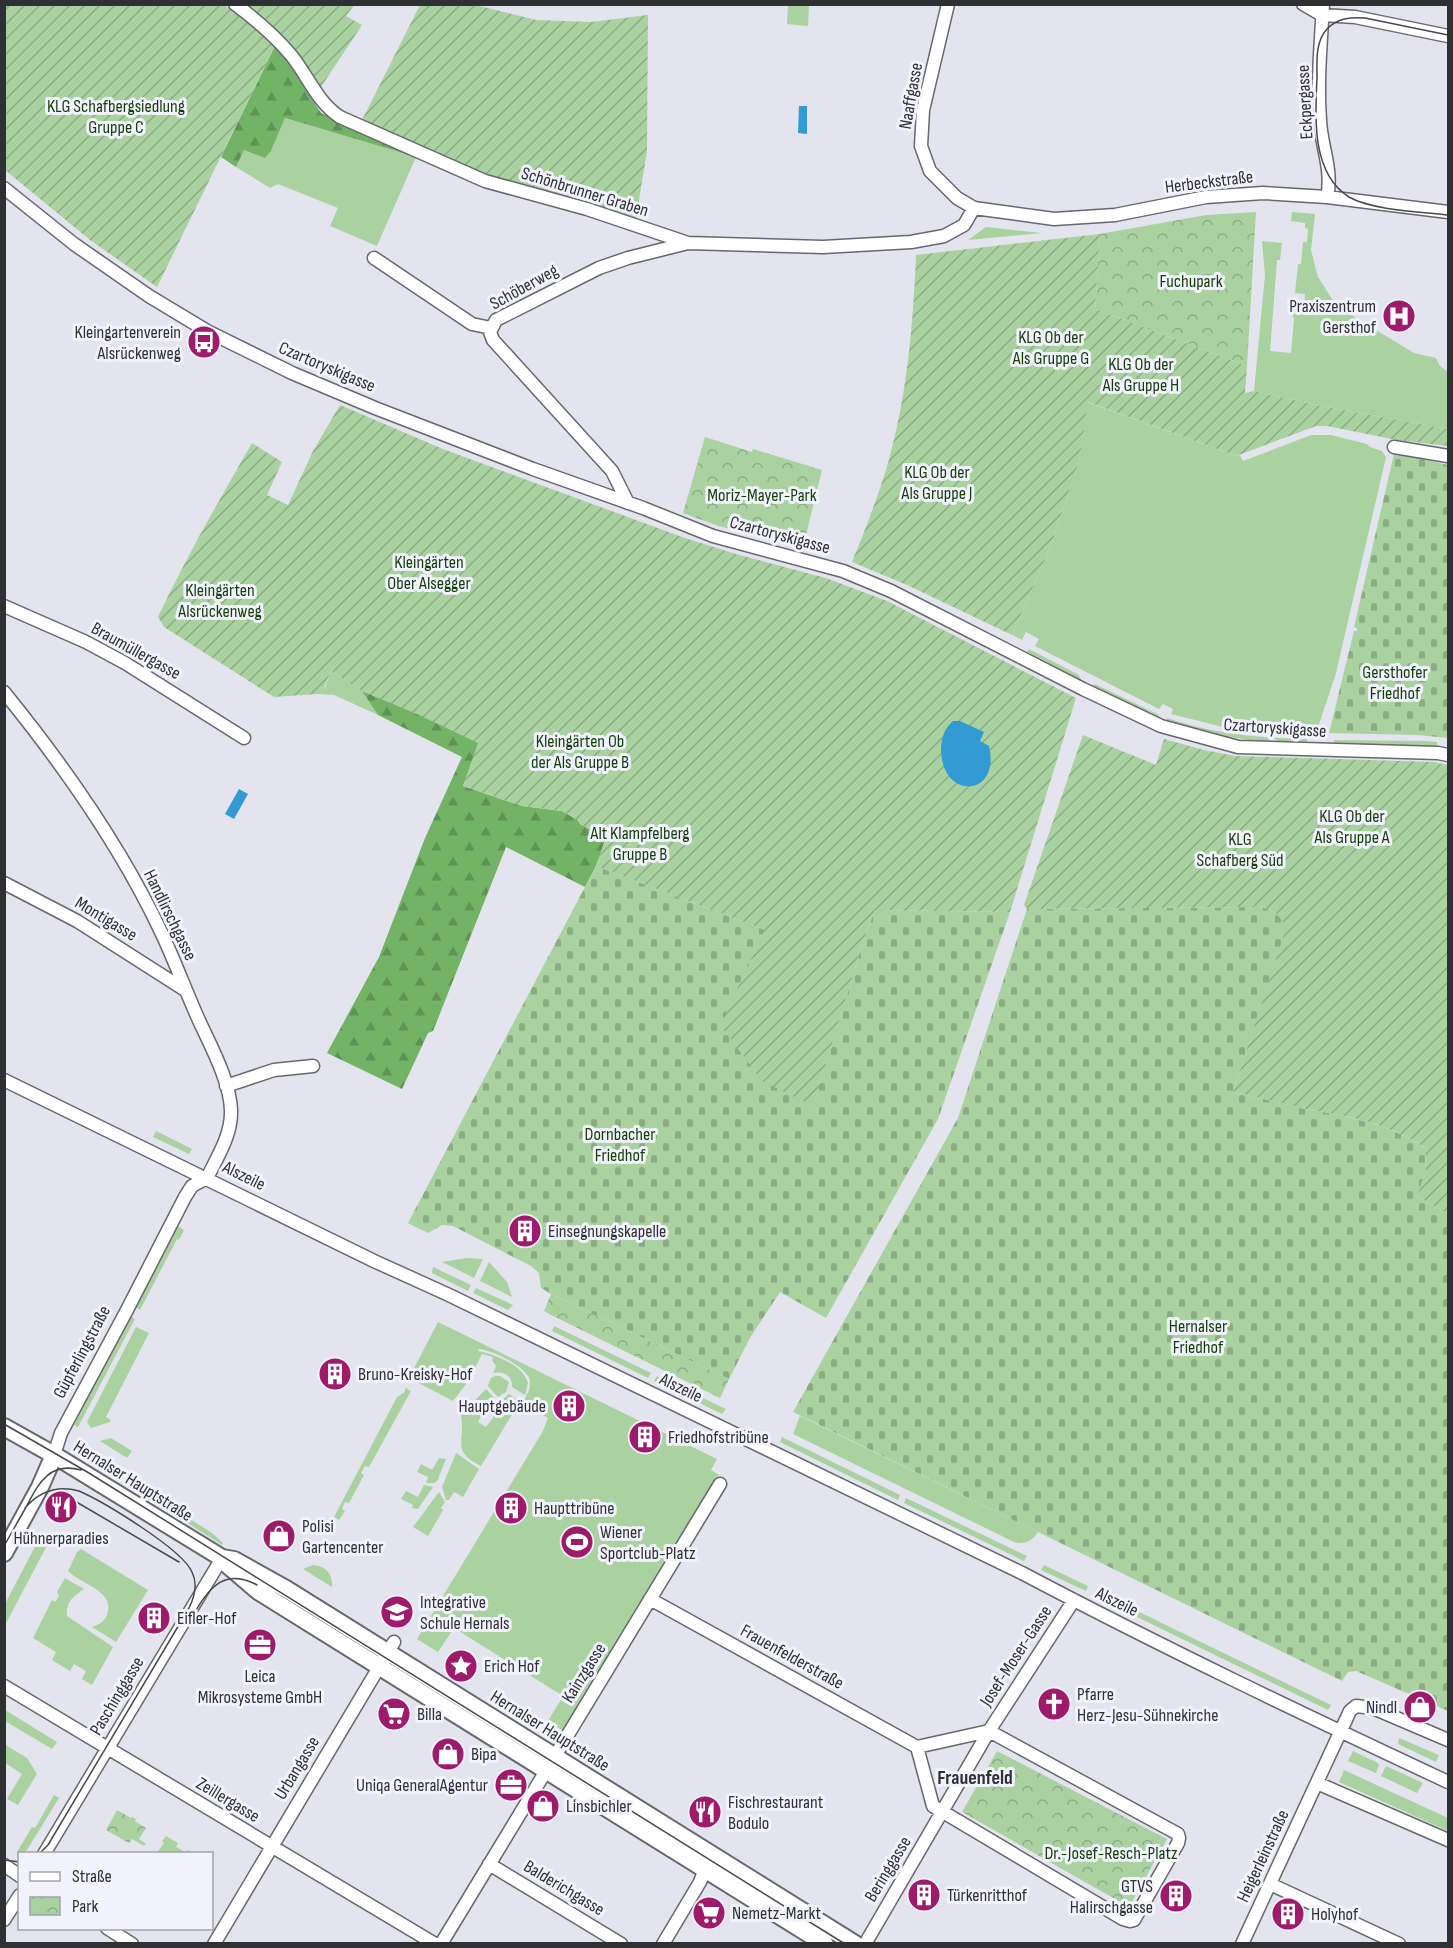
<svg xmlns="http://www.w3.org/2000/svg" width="1453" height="1948" viewBox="0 0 1453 1948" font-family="'Sofia Sans Condensed',sans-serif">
	<defs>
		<pattern id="forest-firs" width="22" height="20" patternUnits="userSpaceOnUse" patternTransform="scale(1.5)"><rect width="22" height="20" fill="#73b366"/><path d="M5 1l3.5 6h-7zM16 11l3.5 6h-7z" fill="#5f9255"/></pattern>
		<pattern id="cemetery-stones" width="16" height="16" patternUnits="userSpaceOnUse" patternTransform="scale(1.5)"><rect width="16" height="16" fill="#aad2a1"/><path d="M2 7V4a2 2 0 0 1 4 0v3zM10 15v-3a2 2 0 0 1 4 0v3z" fill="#8bab84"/></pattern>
		<pattern id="park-crowns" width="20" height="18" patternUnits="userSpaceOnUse" patternTransform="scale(1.5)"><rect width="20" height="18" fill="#aad2a1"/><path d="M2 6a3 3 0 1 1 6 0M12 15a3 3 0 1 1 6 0" fill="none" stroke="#8bab84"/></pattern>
		<pattern id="garden-furrows" width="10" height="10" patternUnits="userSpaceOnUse" patternTransform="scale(1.5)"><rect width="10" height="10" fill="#aad2a1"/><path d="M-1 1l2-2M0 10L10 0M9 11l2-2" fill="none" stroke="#8bab84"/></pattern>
	</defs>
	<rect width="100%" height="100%" fill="#e3e4ed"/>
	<path fill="#aad2a1" d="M788 5H809L808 26 787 24Z
		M285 118 416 157 377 246 330 226 338 208 278 184 270 188 236 167 244 150 271 151Z
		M1292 212 1315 214 1311 250 1318 277 1332 299 1356 318 1414 353 1436 358 1440 366 1448 372V429L1316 405 1254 391 1265 275 1262 241 1282 243 1280 260H1277L1270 351 1291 353 1294 320 1292 313H1304L1305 294 1295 293 1298 264H1301L1303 242H1307L1308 229 1305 228V223L1291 221Z
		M986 227 1042 233 968 240Z
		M1087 402 1236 456 1240 455 1243 461 1311 435H1331L1367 444 1370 447 1382 451 1386 457 1336 673 1316 733 1231 729 1171 714 1173 709 1163 704 1159 709 1035 646 1039 639 1026 632 1022 640 1012 635 1050 548 1079 462Z
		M1029 649 1079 675 1081 680 1027 652Z
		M331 671 362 691 378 715 334 695 317 694 321 687 325 688Z
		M1095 684 1159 715 1158 718 1092 686Z
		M1167 718C1216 734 1256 738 1307 739V743L1277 742 1276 739H1269L1268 742C1232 739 1200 732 1166 722Z
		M1334 740 1426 741 1437 742V747L1334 743Z
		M156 1131 192 1149 189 1154 153 1137Z
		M178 1226 184 1230 179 1240 177 1239 140 1310 135 1307Z
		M467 1258 483 1259 474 1278 442 1262Z
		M489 1262 507 1282 512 1297 480 1281Z
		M433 1267 471 1285 468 1291 432 1273Z
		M476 1288 513 1305 508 1310 473 1293Z
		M130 1316 135 1319 78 1427 74 1425Z
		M438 1322 717 1459 711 1470 719 1475 565 1732 548 1721 563 1696 454 1628 438 1652 417 1639 543 1431 548 1418 522 1403C526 1396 531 1390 530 1381 528 1367 492 1350 479 1349L478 1351C494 1354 523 1365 528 1383L525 1395 512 1387C513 1376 504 1371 493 1373L496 1366 492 1360 493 1357 482 1354 475 1368H469L463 1378 466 1384 453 1401 409 1378Z
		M554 1326 651 1373 648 1378 552 1331Z
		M136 1327 149 1333 106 1417 111 1420 110 1422 91 1428 87 1422Z
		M495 1376H500L509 1382 506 1392 498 1397 488 1386 491 1378Z
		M657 1376 726 1409 722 1414 654 1381Z
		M406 1388 411 1391 369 1467 365 1466 361 1473 364 1475 349 1503 345 1502 342 1509 345 1511 339 1520 334 1517 397 1397 404 1393Z
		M486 1389 495 1399C490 1408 483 1412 478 1422L486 1427 493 1418 494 1408 509 1394 520 1401 481 1466C450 1450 466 1442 461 1415Z
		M800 1416 1038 1532C1033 1541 1024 1545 1014 1542L793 1434Z
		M782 1437 900 1495 898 1500 780 1442Z
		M111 1438 132 1451 127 1458 100 1441Z
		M456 1453 479 1469 463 1497 454 1492 449 1500H446L442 1487Z
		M439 1458 446 1459 437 1481 434 1483H426L428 1477 417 1472 421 1464 432 1470Z
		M424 1485 433 1487 418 1509 412 1508 413 1505 401 1499 406 1491 418 1497Z
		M439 1492 445 1502 441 1508 443 1510 428 1536 413 1527Z
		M906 1498 1027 1556 1024 1561 904 1503Z
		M174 1509 212 1533 223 1543 222 1545 172 1513Z
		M42 1533 51 1538 5 1625V1604Z
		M81 1549 148 1590 116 1642 92 1627C101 1624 107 1620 108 1610 112 1590 79 1583 68 1571L77 1552Z
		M313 1565C326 1566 333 1574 332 1587L303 1569Z
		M1044 1565 1088 1586 1086 1591 1041 1570Z
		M65 1578 84 1589C74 1596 65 1602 67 1616L113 1647 92 1685 82 1679 86 1671 74 1664 70 1671 52 1660 56 1652 33 1638 52 1600 55 1602 59 1596 57 1592Z
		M1096 1591 1331 1705 1328 1710 1094 1596Z
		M5 1710 57 1742 52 1749 5 1721Z
		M1399 1738 1439 1755 1436 1762 1398 1744Z
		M4 1744 27 1758 37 1774 18 1805 7 1799 22 1774 5 1763Z
		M1353 1751 1378 1763 1379 1765 1376 1773 1348 1761Z
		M1386 1766 1423 1783 1417 1793 1381 1776Z
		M1344 1770 1448 1818V1831L1339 1782Z
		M54 1795 59 1798 27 1850 23 1853 17 1852 32 1827 35 1828Z"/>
	<path fill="url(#forest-firs)" d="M275 46 285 57 321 113 416 157 285 118 271 151 265 158 244 150 236 167 221 157Z
		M362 691 419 714 479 743 463 786 522 806 562 811 578 820 580 824 606 838 596 866 585 887 506 847 433 1031 428 1033 402 1089 327 1053 379 957 425 838 462 757 378 715Z"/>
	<path fill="url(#cemetery-stones)" d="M1396 453 1448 465V738L1418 735 1329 733 1354 631H1357V628L1354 627 1394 454Z
		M596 866 765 930 813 1105 866 933 875 910 1010 912 938 1119 826 1318 780 1292 750 1338 729 1379 551 1294 541 1288 539 1273 531 1266 453 1226 442 1225 428 1233 408 1223Z
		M1257 907C1272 908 1280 915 1287 928L1233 1092C1259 1097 1285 1105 1311 1110 1345 1115 1397 1127 1425 1148L1426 1171 1417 1196 1448 1214V1711L1356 1671 1348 1672 1342 1681 793 1412 958 1118 1027 909Z"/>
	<path fill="url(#park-crowns)" d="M1256 212 1247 366 1095 309 1100 234 1206 215Z
		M705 437 752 452 753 449 822 470 803 547 718 526 683 513Z
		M551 1294 729 1379 720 1398 551 1315 544 1311Z
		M997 1751 1167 1839 1129 1907 962 1812Z
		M117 1810 131 1818 132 1817 136 1819 135 1821 146 1828 139 1839 146 1844 144 1846 132 1839 129 1843 106 1830Z
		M166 1836 178 1843 176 1847 185 1852 187 1850 192 1852 191 1853H157L164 1843 162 1841Z"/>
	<path fill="url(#garden-furrows)" d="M4 5H224L246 20 275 46 157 287 90 240 5 170Z
		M247 5H354L346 16 362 25 321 87 291 43 266 19Z
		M420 5H476L536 20 591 22 648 15 647 151 636 218 575 198 506 182 457 166 362 120Z
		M1100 234 1095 309 1247 366 1245 393 1254 391 1316 405 1448 429V446L1397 440 1327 426H1316L1236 456 1088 402 1079 462 1050 548 1012 635 907 585 852 562C865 530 878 497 888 463 907 396 913 326 916 255Z
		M340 405 443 449 685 538 736 554 826 578 887 601 1076 698 1010 912 875 910 866 933 813 1106 762 1081 720 1025 765 930 596 866 606 838 580 824 578 820 562 811 522 806 463 786 478 743 419 715 362 691 331 671 324 688 321 687 317 694 274 697 164 627 158 617C186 557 219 501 252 443L282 462 267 495 288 505 313 451Z
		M1083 735 1156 765 1164 739 1204 750 1235 756 1434 762 1448 765V1214L1417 1196 1426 1171 1425 1148C1396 1126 1346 1115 1311 1110 1285 1105 1259 1097 1233 1092L1286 928C1280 915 1272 908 1257 907L1027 909 1024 905Z"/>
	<path fill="#329bd4" d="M799 106H807V134L798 133Z
		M953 721H960L984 732 980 741 989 746C1001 797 943 801 941 751 941 738 944 729 953 721Z
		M239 789 248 794 234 819 225 814Z"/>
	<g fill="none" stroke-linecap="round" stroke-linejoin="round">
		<g stroke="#66676f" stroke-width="15">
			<path id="minor" d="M235 4C255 19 275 36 291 55 308 76 317 102 340 117L485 181 587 209 688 243 823 247 911 242 944 236 964 225 974 208
				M948 4 923 110 921 146 930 171 957 198 974 208 1054 219 1115 215 1206 197 1263 193 1327 197 1448 212
				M1303 4 1322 15 1355 17 1448 36
				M1323 4C1321 43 1317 81 1320 120 1321 146 1333 170 1327 197
				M4 188 74 244 149 296 207 331 292 373 375 408 533 469 643 508 713 536 843 571 891 591 1083 689 1161 726 1238 747 1438 753 1448 755
				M374 258 472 324 491 328
				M1394 447 1448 456
				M628 503 612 471 493 340 490 332 496 320 599 268 628 258 688 243
				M4 606 86 642 125 663 244 738
				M4 692C65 767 122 848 163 936 175 962 185 989 197 1016 209 1043 230 1080 231 1110 232 1134 218 1156 207 1178
				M4 883 77 921 185 990
				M4 1080 374 1261 449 1295 1022 1573C1162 1647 1305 1715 1448 1782
				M226 1086 274 1070 313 1066
				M54 1455 61 1433 127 1310 185 1197 192 1186 207 1178
				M650 1599 917 1747
				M4 1686 435 1944
				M989 1731 1178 1834 1179 1838 1178 1843 1134 1920 1130 1921 1123 1919 933 1806 917 1747Z
				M1317 1783 1448 1840
				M44 1854 222 1558
				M489 1864 621 1944
				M4 1865 20 1876
				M1270 1884 1399 1944
				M4 1920 20 1895
				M107 1928 132 1944
				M214 1944 394 1642
				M441 1944 720 1484
				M663 1944 700 1882 707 1864
				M865 1944 989 1731 1074 1600
				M1242 1944 1350 1711 1356 1706 1373 1708 1448 1740"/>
		</g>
		<g stroke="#66676f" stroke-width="20">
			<path id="secondary" d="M4 1427 54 1455 222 1558 234 1560 286 1589 855 1944
				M4 1553 40 1487 54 1455
				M224 1562 258 1591 825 1944"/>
		</g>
		<use href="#minor" stroke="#fff" stroke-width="12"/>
		<use href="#secondary" stroke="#fff" stroke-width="16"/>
		<path stroke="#48494d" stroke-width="1.5" d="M1448 35 1365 18C1351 17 1337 18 1327 29 1315 42 1317 62 1317 78 1315 116 1311 173 1349 197 1371 210 1422 212 1448 215
			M4 1424 89 1473 845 1944
			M53 1495 73 1500 179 1562
			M25 1508C39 1492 57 1485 79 1491 104 1502 182 1549 192 1572 198 1584 195 1596 189 1608L48 1845 39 1854
			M4 1546C11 1534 18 1521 25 1509 38 1485 48 1461 81 1470
			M195 1612C210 1586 226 1568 257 1585
			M4 1860 20 1862"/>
	</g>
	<defs>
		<g id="hospital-disc" transform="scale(1.725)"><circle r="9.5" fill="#9e1a6b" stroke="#f1f2fb"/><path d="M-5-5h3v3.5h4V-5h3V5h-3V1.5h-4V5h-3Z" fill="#fff"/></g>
		<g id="bus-disc" transform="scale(1.725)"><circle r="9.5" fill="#9e1a6b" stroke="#f1f2fb"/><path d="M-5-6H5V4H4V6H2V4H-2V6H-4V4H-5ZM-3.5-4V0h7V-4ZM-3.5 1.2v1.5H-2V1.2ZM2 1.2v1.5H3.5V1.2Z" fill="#fff"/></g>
		<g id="building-disc" transform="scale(1.725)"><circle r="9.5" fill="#9e1a6b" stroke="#f1f2fb"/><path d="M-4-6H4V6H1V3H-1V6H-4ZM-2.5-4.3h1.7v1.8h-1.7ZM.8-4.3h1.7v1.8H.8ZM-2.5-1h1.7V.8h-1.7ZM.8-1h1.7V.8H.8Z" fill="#fff"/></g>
		<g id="restaurant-disc" transform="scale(1.725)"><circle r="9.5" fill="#9e1a6b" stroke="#f1f2fb"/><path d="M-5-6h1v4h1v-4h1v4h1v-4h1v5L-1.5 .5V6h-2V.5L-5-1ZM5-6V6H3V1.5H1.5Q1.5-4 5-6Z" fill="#fff"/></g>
		<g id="shop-disc" transform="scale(1.725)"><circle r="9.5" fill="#9e1a6b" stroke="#f1f2fb"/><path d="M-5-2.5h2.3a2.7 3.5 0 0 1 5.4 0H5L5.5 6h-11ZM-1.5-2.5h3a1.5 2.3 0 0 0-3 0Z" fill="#fff"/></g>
		<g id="stadium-disc" transform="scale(1.725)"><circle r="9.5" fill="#9e1a6b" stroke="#f1f2fb"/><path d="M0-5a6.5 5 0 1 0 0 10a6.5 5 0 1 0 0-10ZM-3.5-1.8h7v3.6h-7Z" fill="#fff"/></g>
		<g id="school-disc" transform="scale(1.725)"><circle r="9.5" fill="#9e1a6b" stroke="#f1f2fb"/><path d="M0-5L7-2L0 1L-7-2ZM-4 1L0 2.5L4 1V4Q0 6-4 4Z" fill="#fff"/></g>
		<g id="office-disc" transform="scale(1.725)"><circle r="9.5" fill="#9e1a6b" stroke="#f1f2fb"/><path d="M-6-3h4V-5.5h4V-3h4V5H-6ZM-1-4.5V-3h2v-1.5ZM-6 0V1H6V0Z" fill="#fff"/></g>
		<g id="sight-disc" transform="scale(1.725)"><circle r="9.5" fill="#9e1a6b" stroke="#f1f2fb"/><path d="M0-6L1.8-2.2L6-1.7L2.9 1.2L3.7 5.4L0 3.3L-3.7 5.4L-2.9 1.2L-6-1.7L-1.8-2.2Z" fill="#fff"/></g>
		<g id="church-disc" transform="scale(1.725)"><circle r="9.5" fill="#9e1a6b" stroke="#f1f2fb"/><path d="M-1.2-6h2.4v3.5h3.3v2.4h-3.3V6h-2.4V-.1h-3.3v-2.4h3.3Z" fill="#fff"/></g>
		<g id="supermarket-disc" transform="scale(1.725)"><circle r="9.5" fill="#9e1a6b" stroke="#f1f2fb"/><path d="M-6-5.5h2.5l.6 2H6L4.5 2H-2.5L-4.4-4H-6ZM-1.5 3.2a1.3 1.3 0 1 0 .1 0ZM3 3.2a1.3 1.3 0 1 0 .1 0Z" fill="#fff"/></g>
	</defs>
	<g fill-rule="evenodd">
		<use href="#hospital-disc" x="1399" y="316"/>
		<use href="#bus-disc" x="204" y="342"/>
		<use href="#building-disc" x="525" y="1231"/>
		<use href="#building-disc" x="335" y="1374"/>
		<use href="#building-disc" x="569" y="1406"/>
		<use href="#building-disc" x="645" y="1437"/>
		<use href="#restaurant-disc" x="61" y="1507"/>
		<use href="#building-disc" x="511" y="1508"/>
		<use href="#shop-disc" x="279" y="1536"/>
		<use href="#stadium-disc" x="577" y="1542"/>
		<use href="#school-disc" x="397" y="1612"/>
		<use href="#building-disc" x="154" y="1618"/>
		<use href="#office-disc" x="260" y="1645"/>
		<use href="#sight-disc" x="461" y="1666"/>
		<use href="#church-disc" x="1054" y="1704"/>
		<use href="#shop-disc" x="1420" y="1707"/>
		<use href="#supermarket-disc" x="394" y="1714"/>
		<use href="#shop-disc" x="448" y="1754"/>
		<use href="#office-disc" x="511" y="1785"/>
		<use href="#shop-disc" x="543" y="1806"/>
		<use href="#restaurant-disc" x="705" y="1812"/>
		<use href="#building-disc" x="924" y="1895"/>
		<use href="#building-disc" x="1176" y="1896"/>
		<use href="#supermarket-disc" x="709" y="1913"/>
		<use href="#building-disc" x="1288" y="1914"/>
	</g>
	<g text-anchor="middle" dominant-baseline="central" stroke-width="6" stroke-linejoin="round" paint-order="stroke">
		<g font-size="18" fill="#2f3033" stroke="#f1f2fb">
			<text transform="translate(911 96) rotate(-80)">Naaffgasse</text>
			<text transform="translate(1305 102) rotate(-93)">Eckpergasse</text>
			<text transform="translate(1209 182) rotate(-7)">Herbeckstraße</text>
			<text transform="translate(585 192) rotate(17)">Schönbrunner Graben</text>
			<text transform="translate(524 287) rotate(-29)">Schöberweg</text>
			<text transform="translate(327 367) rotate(23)">Czartoryskigasse</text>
			<text transform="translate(780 535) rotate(15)">Czartoryskigasse</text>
			<text transform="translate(136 651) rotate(29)">Braumüllergasse</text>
			<text transform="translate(1275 728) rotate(4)">Czartoryskigasse</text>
			<text transform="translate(170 915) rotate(64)">Handlirschgasse</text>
			<text transform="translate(106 919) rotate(31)">Montigasse</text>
			<text transform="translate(244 1176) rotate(26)">Alszeile</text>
			<text transform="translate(82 1352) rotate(-62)">Güpferlingstraße</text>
			<text transform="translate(681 1388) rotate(26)">Alszeile</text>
			<text transform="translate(133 1481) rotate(32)">Hernalser Hauptstraße</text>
			<text transform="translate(1117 1602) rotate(26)">Alszeile</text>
			<text transform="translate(1016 1656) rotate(-57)">Josef-Moser-Gasse</text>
			<text transform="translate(792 1657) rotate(29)">Frauenfelderstraße</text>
			<text transform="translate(584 1673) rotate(-58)">Kainzgasse</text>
			<text transform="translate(117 1696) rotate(-59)">Paschinggasse</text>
			<text transform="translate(550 1731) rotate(32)">Hernalser Hauptstraße</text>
			<text transform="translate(297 1768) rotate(-59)">Urbangasse</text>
			<text transform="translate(228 1800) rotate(31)">Zeillergasse</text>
			<text transform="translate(1263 1856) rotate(-65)">Heigerleinstraße</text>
			<text transform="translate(888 1869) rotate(-59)">Beringgasse</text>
			<text transform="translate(564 1888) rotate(31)">Balderichgasse</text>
		</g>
		<g font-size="18" fill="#123d07" stroke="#f1f2fb">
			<text x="116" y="106">KLG Schafbergsiedlung<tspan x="116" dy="21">Gruppe C</tspan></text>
			<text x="1191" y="281">Fuchupark</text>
			<text x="1051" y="337">KLG Ob der<tspan x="1051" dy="21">Als Gruppe G</tspan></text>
			<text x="1141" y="364">KLG Ob der<tspan x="1141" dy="21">Als Gruppe H</tspan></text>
			<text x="937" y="472">KLG Ob der<tspan x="937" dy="21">Als Gruppe J</tspan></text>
			<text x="762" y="495">Moriz-Mayer-Park</text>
			<text x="429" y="562">Kleingärten<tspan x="429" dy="21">Ober Alsegger</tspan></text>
			<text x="220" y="590">Kleingärten<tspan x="220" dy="21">Alsrückenweg</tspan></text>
			<text x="1395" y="672">Gersthofer<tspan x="1395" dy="21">Friedhof</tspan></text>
			<text x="580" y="741">Kleingärten Ob<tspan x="580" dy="21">der Als Gruppe B</tspan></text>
			<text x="1352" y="816">KLG Ob der<tspan x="1352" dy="21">Als Gruppe A</tspan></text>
			<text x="640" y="833">Alt Klampfelberg<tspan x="640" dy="21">Gruppe B</tspan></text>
			<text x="1240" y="839">KLG<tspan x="1240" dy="21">Schafberg Süd</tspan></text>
			<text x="620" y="1134">Dornbacher<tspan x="620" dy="21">Friedhof</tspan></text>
			<text x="1198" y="1326">Hernalser<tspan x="1198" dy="21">Friedhof</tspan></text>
			<text x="1111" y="1853">Dr.-Josef-Resch-Platz</text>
		</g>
		<g font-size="18" fill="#2f3033" stroke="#f1f2fb" text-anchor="start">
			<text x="1376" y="306" text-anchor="end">Praxiszentrum<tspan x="1376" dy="21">Gersthof</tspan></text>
			<text x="181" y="332" text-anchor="end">Kleingartenverein<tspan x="181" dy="21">Alsrückenweg</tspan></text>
			<text x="548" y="1231">Einsegnungskapelle</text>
			<text x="358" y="1374">Bruno-Kreisky-Hof</text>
			<text x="546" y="1406" text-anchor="end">Hauptgebäude</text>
			<text x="668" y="1437">Friedhofstribüne</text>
			<text x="534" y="1508">Haupttribüne</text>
			<text x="302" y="1526">Polisi<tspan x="302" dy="21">Gartencenter</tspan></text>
			<text x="600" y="1532">Wiener<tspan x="600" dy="21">Sportclub-Platz</tspan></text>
			<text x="61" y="1538" text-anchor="middle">Hühnerparadies</text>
			<text x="420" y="1602">Integrative<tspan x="420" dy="21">Schule Hernals</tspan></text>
			<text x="177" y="1618">Eifler-Hof</text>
			<text x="484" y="1666">Erich Hof</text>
			<text x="260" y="1676" text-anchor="middle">Leica<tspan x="260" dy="21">Mikrosysteme GmbH</tspan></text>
			<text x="1077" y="1694">Pfarre<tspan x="1077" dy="21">Herz-Jesu-Sühnekirche</tspan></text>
			<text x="1397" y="1707" text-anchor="end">Nindl</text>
			<text x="417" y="1714">Billa</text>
			<text x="471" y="1754">Bipa</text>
			<text x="488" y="1785" text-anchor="end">Uniqa GeneralAgentur</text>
			<text x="728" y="1802">Fischrestaurant<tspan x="728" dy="21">Bodulo</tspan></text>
			<text x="566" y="1806">Linsbichler</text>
			<text x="1153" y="1886" text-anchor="end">GTVS<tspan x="1153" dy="21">Halirschgasse</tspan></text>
			<text x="947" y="1895">Türkenritthof</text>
			<text x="732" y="1913">Nemetz-Markt</text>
			<text x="1311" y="1914">Holyhof</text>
		</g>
		<g font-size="20" font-weight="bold" fill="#303137" stroke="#f1f2fb">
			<text x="975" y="1778">Frauenfeld</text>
		</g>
	</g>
	<rect width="1453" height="1948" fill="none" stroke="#2f3033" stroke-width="12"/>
	<rect x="18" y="1852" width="195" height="78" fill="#f1f2fb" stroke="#a3a4ab" stroke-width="1.5"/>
	<rect x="30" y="1872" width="30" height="9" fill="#ffffff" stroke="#a3a4ab" stroke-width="1.5"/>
	<text x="72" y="1882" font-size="18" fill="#2f3033">Straße</text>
	<rect x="30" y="1897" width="30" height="18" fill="url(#park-crowns)" stroke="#a3a4ab" stroke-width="1.5"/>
	<text x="72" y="1912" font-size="18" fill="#2f3033">Park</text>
</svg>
